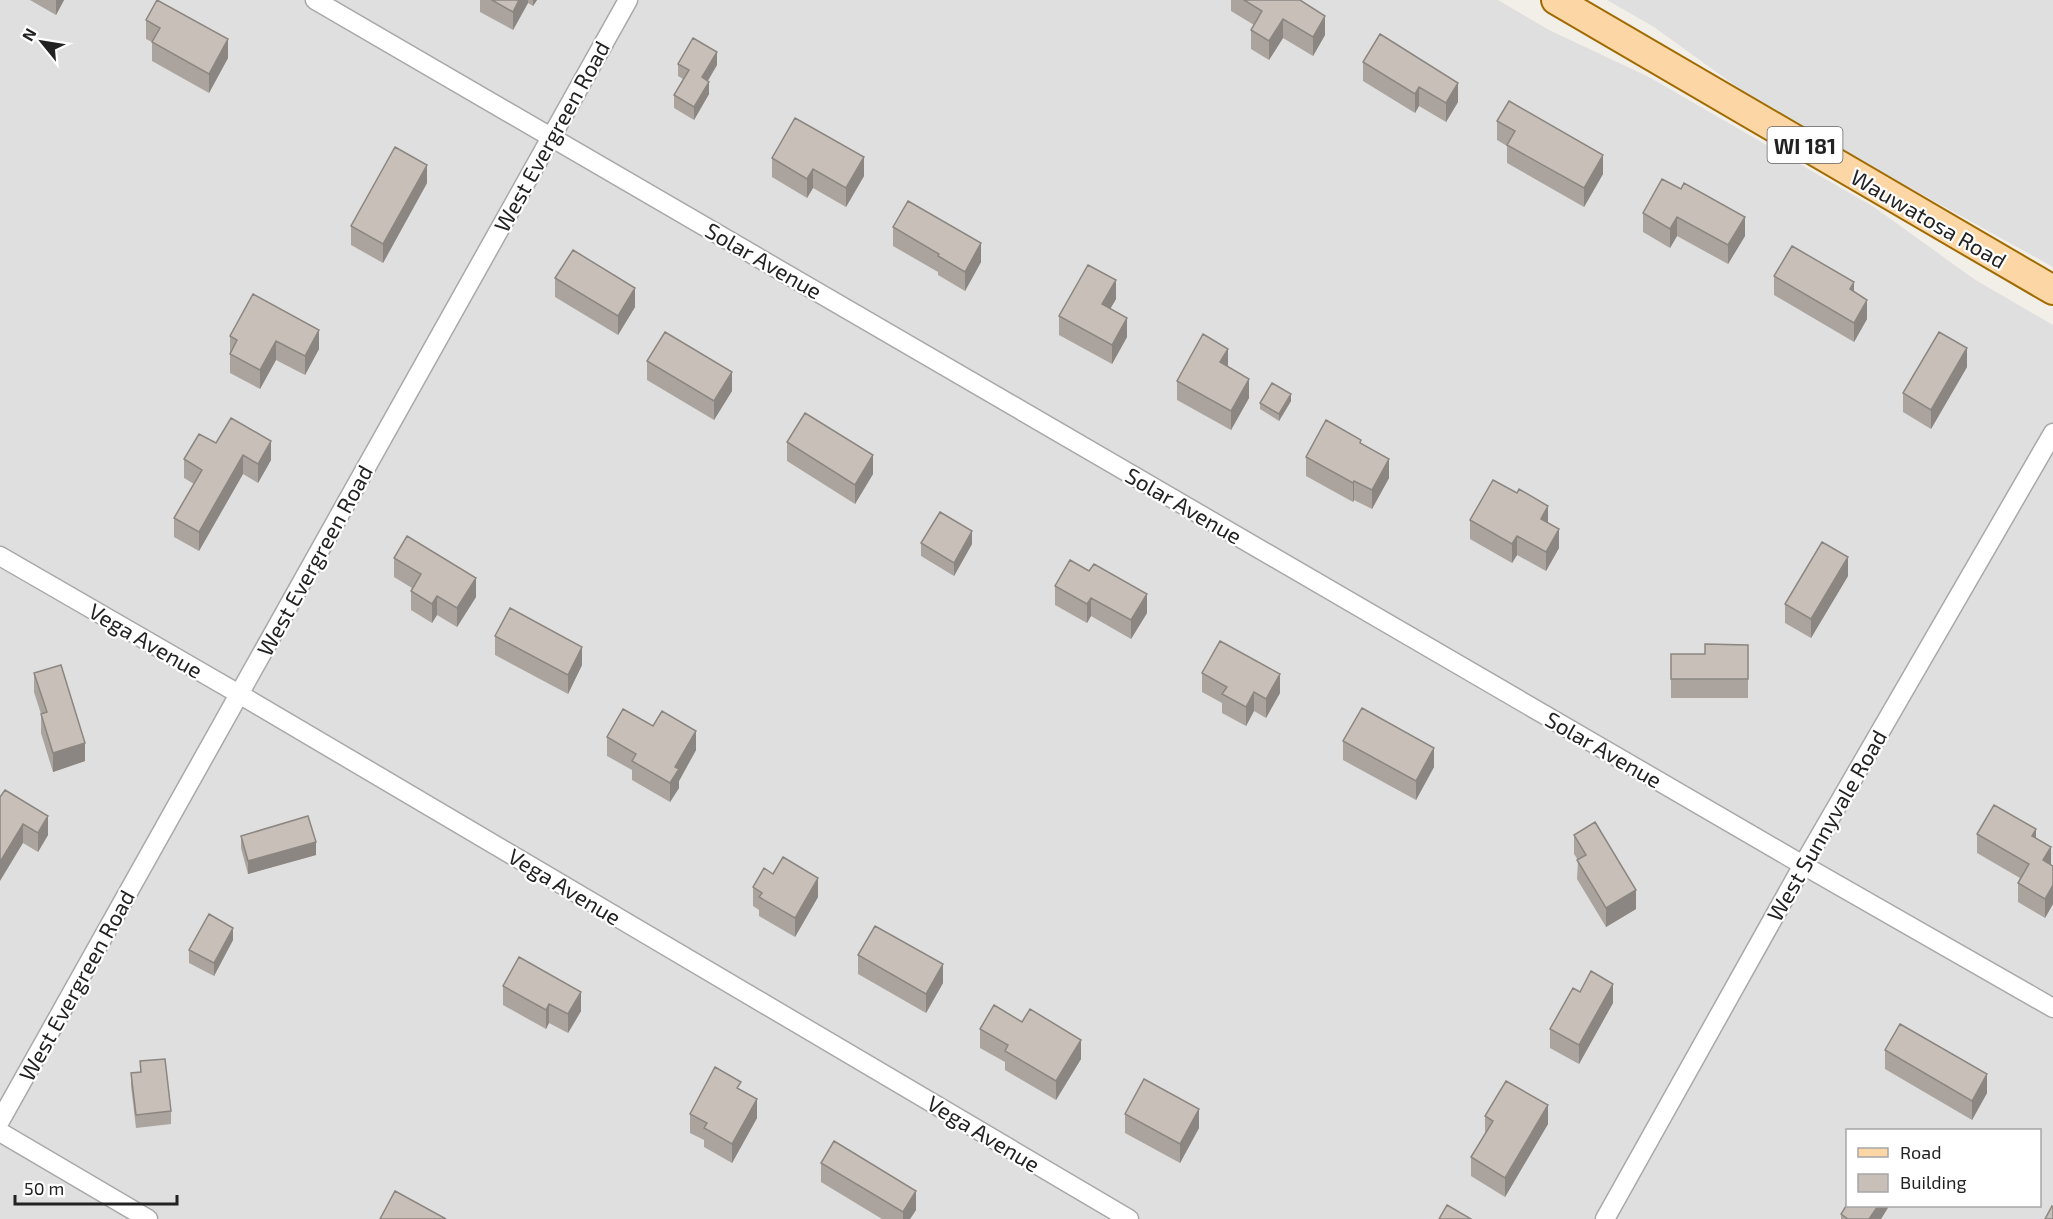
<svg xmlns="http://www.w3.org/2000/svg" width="2053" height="1219" viewBox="0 0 2053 1219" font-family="'Exo 2',sans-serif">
	<rect width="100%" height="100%" fill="#f2efe9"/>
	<path fill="#e0dfdf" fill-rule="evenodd" d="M0 0H1498L1549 30 1649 77 1874 207 1974 279 2053 325V1219H0ZM1848 1130H2040V1206H1848Z
		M1607 0H2053V267L1896 180 1737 87 1654 27Z"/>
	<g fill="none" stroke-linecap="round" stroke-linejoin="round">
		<g stroke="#a9a9a9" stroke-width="21">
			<path id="minor" d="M315 0 1803 865 2053 1008
				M0 556 239 694 1129 1219
				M0 1121 628 0
				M0 1132 148 1219
				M1605 1219 1803 865 2053 433"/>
		</g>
		<g stroke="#a06b00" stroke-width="32">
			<path id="primary" d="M1556 0 2053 290"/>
		</g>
		<use href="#minor" stroke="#fff" stroke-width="18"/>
		<use href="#primary" stroke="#fcd6a4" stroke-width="28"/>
	</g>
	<path fill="#aba49e" d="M30 0H64L56 15Z
		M480 0H537L533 6 528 3 513 30 480 12Z
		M1231 0H1300L1325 35 1313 56 1283 38 1269 60 1251 49V30L1254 25 1231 11Z
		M146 20 228 58 209 93 152 61V42L146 39Z
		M1363 62 1458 102 1446 122 1419 106 1415 113 1363 81Z
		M678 64 717 65 708 81 709 94 694 120 674 108V95L683 79 678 76Z
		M1497 121 1603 174 1584 207 1507 163V146L1497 140Z
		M772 158 864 176 846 207 813 188 807 198 772 177Z
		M1662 179 1745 236 1728 264 1677 236 1670 248 1643 232V213Z
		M427 183 383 263 351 245V226Z
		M893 227 981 262 965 291 938 275V272L893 246Z
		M1774 276 1854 292 1867 319 1854 342 1774 295Z
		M555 278 635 307 618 335 555 297Z
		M253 294 319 349 305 375 276 360 260 389 230 373V336Z
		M1116 299 1110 309 1127 337 1112 364 1059 335V316Z
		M647 361 732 391 714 420 647 380Z
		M1228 367 1249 398 1231 430 1177 400V381Z
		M1967 367 1931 429 1903 412V393Z
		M1291 401 1279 421 1260 409V403Z
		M787 442 873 474 855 504 787 461Z
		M216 443 271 460 258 483 243 474 199 551 174 537V518L194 484 184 478V459Z
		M1361 444 1389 478 1372 509 1354 500 1353 502 1306 476V457Z
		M1470 520 1548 523 1559 548 1546 571 1517 555 1512 563 1470 539Z
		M921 543 972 544 954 576 921 556Z
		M394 558 476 597 457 627 437 615 432 623 411 610V591L412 588 394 577Z
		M1089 571 1147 613 1131 639 1091 616 1087 623 1055 605V586Z
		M1848 576 1811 638 1785 623V604Z
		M495 636 582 665 568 694 495 655Z
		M1748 645V698H1671V654H1705Z
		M34 673 85 761 53 772 41 733V714L34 692Z
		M1202 673 1280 693 1266 718 1254 711 1246 726 1222 713V703L1202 692Z
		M653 726 696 750 679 781V788L670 802 632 780V770L607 756V737Z
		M1343 741 1434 767 1416 800 1343 760Z
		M0 797 48 835 38 852 23 843Z
		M1977 834 2036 838 2051 865 2053 866V904L2045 918 2018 902V883L2020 878 1977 853Z
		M1574 835 1636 909 1606 927 1577 879 1578 860 1574 854Z
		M241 836 316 855 248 874 241 848Z
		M773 874 818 897 795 937 759 916V910L753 906V887Z
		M233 940 214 976 189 963V950Z
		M858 955 943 983 926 1013 858 974Z
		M503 986 581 1011 568 1033 549 1023 546 1029 503 1005Z
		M1580 992 1613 1003 1579 1064 1550 1048V1029Z
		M980 1029 1081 1059 1056 1100 1005 1070V1062L980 1048Z
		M1885 1050 1987 1093 1972 1120 1885 1069Z
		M140 1061 171 1111V1124L136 1128 131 1086V1073L140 1072Z
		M741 1090 757 1118 732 1163 704 1147V1140L690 1133V1114Z
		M1125 1114 1199 1128 1180 1163 1125 1133Z
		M1485 1116 1548 1124 1505 1197 1471 1176V1157L1485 1134Z
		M821 1163 916 1210 910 1219H882L821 1182Z
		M1848 1206H1889L1881 1219H1841V1214Z"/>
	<path fill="#8b8681" d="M56 0H64L56 15Z
		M519 0H528V3L513 30V12Z
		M533 0H537L533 6Z
		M1325 16V35L1313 56V37Z
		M1283 19V38L1269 60V41Z
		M228 39V58L209 93V74Z
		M717 52V65L702 90V77Z
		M709 82V94L694 120V107Z
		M1458 83V102L1446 122V103Z
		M1419 87V106L1415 113V94Z
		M1603 155V174L1584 207V188Z
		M864 157V176L846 207V188Z
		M427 165V183L383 263V244Z
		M813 169V188L807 198V179Z
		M1677 217V236L1670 248V229Z
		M1745 217V236L1728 264V245Z
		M981 243V262L965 291V272Z
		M1116 280V299L1102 323V304Z
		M1854 282V301L1850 289Z
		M635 288V307L618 335V316Z
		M1867 300V319L1854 342V323Z
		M1127 318V337L1112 364V345Z
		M319 330V349L305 375V356Z
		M276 341V360L260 389V370Z
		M1967 348V367L1931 429V410Z
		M1228 349V368L1220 362Z
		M732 372V391L714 420V401Z
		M1249 379V398L1231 430V411Z
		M1291 394V401L1279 421V414Z
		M271 441V460L258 483V464Z
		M243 455V474L199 551V532Z
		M873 455V474L855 504V485Z
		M1389 459V478L1372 509V490Z
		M1354 481V500L1353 502V483Z
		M1548 506V525L1541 519Z
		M1559 529V548L1546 571V552Z
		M972 531V544L954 576V563Z
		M1517 536V555L1512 563V544Z
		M1848 557V576L1811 638V619Z
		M476 578V597L457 627V608Z
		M1147 594V613L1131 639V620Z
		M437 596V615L432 623V604Z
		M1091 598V616L1087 623V604Z
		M582 647V665L568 694V675Z
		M1280 674V693L1266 718V699Z
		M1254 692V711L1246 726V707Z
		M696 731V750L679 781V788L670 802V783L675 767Z
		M85 743V761L53 772V753Z
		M1434 748V767L1416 800V781Z
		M48 816V835L38 852V833Z
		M23 824V843L0 881V862Z
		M2036 829V848L2032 836Z
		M316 842V855L248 874V861Z
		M2051 847V866L2043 860Z
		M818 878V897L795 937V918Z
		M2053 885V904L2045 918V899Z
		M1636 890V909L1606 927V908Z
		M233 928V940L214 976V963Z
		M943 964V983L926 1013V994Z
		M1613 984V1003L1579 1064V1045Z
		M581 992V1011L568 1033V1014Z
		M549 1004V1023L546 1029V1010Z
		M1081 1040V1059L1056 1100V1081Z
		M1987 1074V1093L1972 1120V1101Z
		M757 1099V1118L732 1163V1144Z
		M1548 1105V1124L1505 1197V1178Z
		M1199 1109V1128L1180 1163V1144Z
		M916 1191V1210L910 1219H903V1212Z
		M1878 1206H1889L1881 1219H1869Z"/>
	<path fill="#c7bfb8" stroke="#8b8681" stroke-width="1.5" d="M157 0 228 39 209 74 152 42 160 28 146 20Z
		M492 0H519L513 12Z
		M1244 0H1300L1325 16 1313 37 1283 19 1269 41 1251 30 1262 11Z
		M1380 34 1458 83 1446 103 1419 87 1415 94 1363 62Z
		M693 38 717 52 702 77 709 82 694 107 674 95 689 70 678 64Z
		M1509 101 1603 155 1584 188 1507 145 1515 131 1497 121Z
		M795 118 864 157 846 188 813 169 807 179 772 158Z
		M395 147 427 165 383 244 351 226Z
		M1662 179 1681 189 1684 183 1745 217 1728 245 1677 217 1670 229 1643 213Z
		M908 201 981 243 965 272 938 256 939 254 893 227Z
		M1792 246 1854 282 1850 289 1867 300 1854 323 1774 276Z
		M573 250 635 288 618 316 555 278Z
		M1088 265 1116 280 1102 304 1127 318 1112 345 1059 316Z
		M253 294 319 330 305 356 276 341 260 370 230 354 237 340 230 336Z
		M665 332 732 372 714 401 647 361Z
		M1939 332 1967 348 1931 410 1903 393Z
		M1203 334 1228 349 1220 362 1249 379 1231 411 1177 381Z
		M1272 383 1291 394 1279 414 1260 403Z
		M805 413 873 455 855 485 787 442Z
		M231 418 271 441 258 464 243 455 199 532 174 518 202 470 184 459 199 434 216 443Z
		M1326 420 1361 440 1360 443 1389 459 1372 490 1354 481 1353 483 1306 457Z
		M1493 480 1517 493 1519 489 1548 506 1541 519 1559 529 1546 552 1517 536 1512 544 1470 520Z
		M940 512 972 531 954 563 921 543Z
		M407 536 476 578 457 608 437 596 432 604 411 591 421 574 394 558Z
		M1822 542 1848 557 1811 619 1785 604Z
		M1070 560 1089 571 1094 564 1147 594 1131 620 1091 598 1087 604 1055 586Z
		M510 608 582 647 568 675 495 636Z
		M1220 641 1280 674 1266 699 1254 692 1246 707 1222 694 1227 687 1202 673Z
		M1705 644 1748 645V679H1671V654H1705Z
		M61 665 85 743 53 753 41 714 47 712 34 673Z
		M1362 708 1434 748 1416 781 1343 741Z
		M623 709 653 726 662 711 696 731 675 767 679 769 670 783 632 761 636 754 607 737Z
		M5 790 48 816 38 833 23 824 0 862V797Z
		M1994 805 2036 829 2032 836 2051 847 2043 860 2053 866V885L2045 899 2018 883 2029 864 1977 834Z
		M308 816 316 842 248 861 241 836Z
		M1595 822 1636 890 1606 908 1577 860 1586 855 1574 835Z
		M783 857 818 878 795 918 759 897 762 893 753 887 764 868 773 874Z
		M209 914 233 928 214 963 189 950Z
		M875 926 943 964 926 994 858 955Z
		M519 957 581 992 568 1014 549 1004 546 1010 503 986Z
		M1591 971 1613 984 1579 1045 1550 1029 1573 988 1580 992Z
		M994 1005 1022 1022 1030 1009 1081 1040 1056 1081 1005 1051 1008 1045 980 1029Z
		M1900 1024 1987 1074 1972 1101 1885 1050Z
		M165 1059 171 1111 136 1115 131 1073 141 1072 140 1061Z
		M715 1067 741 1082 737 1088 757 1099 732 1144 704 1128 707 1123 690 1114Z
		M1144 1079 1199 1109 1180 1144 1125 1114Z
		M1506 1081 1548 1105 1505 1178 1471 1157 1493 1121 1485 1116Z
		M834 1141 916 1191 903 1212 821 1163Z
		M395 1191 446 1219H380Z
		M1848 1203V1206H1878L1869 1219H1848L1841 1214Z
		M1447 1205 1471 1219H1439Z
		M2052 1206 2053 1207V1219H2045Z"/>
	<g text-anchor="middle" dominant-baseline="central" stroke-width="4.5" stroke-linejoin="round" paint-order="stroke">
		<rect fill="#fff" stroke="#646464" stroke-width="1.5" x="1767.5" y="127" width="75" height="36" rx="4.5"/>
		<g font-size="21" font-weight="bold" fill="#222">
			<text x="1805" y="145">WI 181</text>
		</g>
		<g font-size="22" fill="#222" stroke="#fff">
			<text transform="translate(551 136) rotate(-61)">West Evergreen Road</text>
			<text transform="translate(1929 218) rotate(30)">Wauwatosa Road</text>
			<text transform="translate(764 260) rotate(30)">Solar Avenue</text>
			<text transform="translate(1184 505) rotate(30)">Solar Avenue</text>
			<text transform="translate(314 560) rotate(-61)">West Evergreen Road</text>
			<text transform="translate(146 640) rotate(30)">Vega Avenue</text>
			<text transform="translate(1604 749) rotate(30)">Solar Avenue</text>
			<text transform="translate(1826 825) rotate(-60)">West Sunnyvale Road</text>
			<text transform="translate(565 886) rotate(31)">Vega Avenue</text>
			<text transform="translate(76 985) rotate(-61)">West Evergreen Road</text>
			<text transform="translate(984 1133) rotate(31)">Vega Avenue</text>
		</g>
	</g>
	<rect x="1846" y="1129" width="195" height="78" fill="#ffffff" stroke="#a7a7a7" stroke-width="1.5"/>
	<rect x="1858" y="1148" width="30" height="9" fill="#fcd6a4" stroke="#a7a7a7" stroke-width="1.5"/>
	<text x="1900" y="1159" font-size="18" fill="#222222">Road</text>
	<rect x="1858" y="1174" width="30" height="18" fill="#c7bfb8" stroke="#a7a7a7" stroke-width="1.5"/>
	<text x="1900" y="1189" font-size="18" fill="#222222">Building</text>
	<g transform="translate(42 42) rotate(300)" stroke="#ffffff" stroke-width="4.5" paint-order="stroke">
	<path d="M0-4.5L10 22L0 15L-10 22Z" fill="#222222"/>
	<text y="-9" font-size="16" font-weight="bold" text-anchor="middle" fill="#222222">N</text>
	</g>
	<path d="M15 1195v9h162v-9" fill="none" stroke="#222222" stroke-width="3"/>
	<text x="24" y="1195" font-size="18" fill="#222222" stroke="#ffffff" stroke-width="4.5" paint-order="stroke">50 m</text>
</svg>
